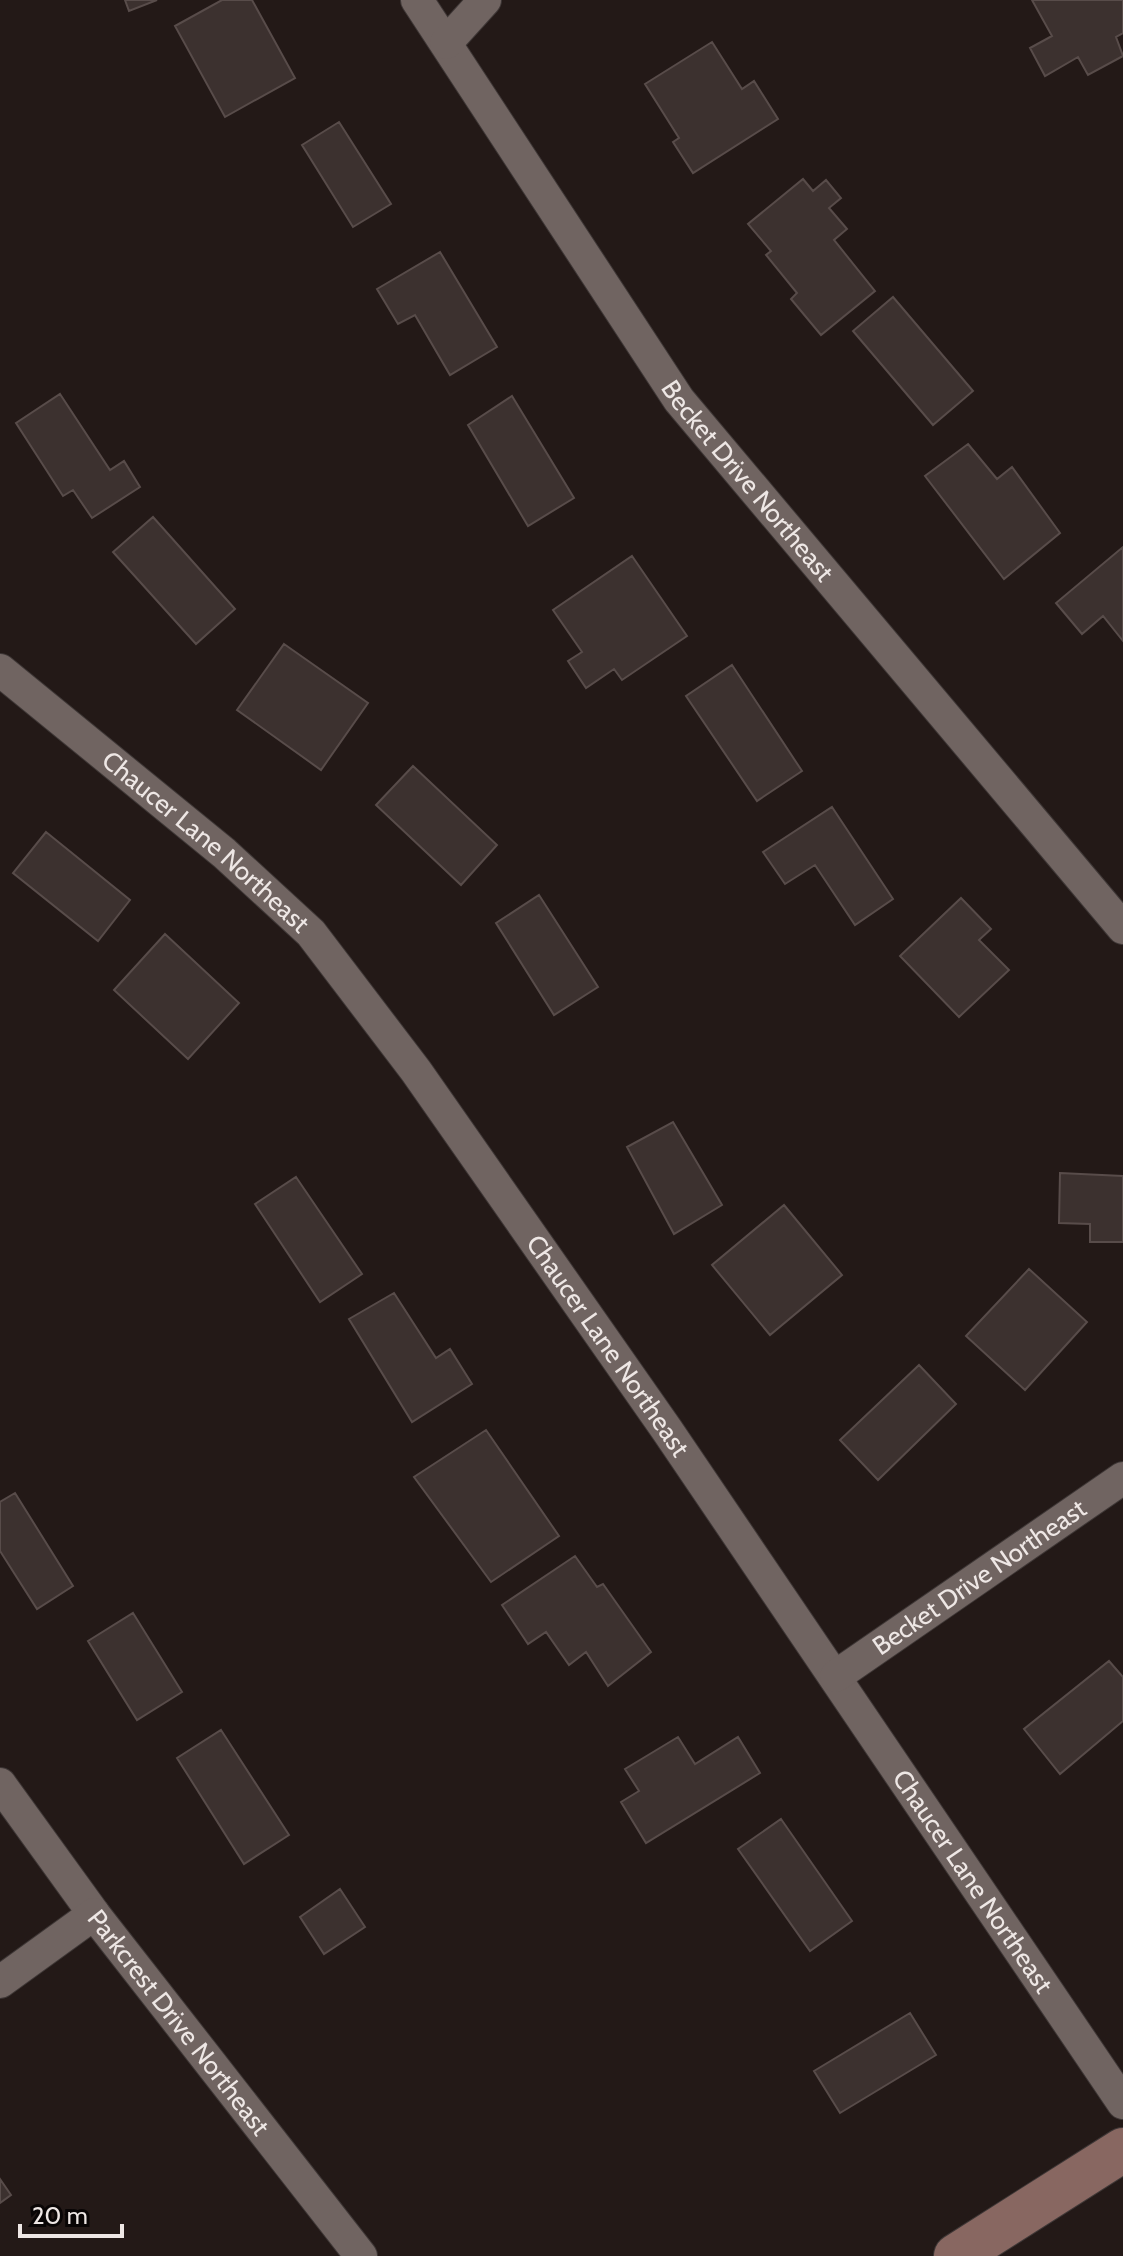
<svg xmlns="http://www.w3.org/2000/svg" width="1123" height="2256" viewBox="0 0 1123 2256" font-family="Cabin,sans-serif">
	<rect width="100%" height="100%" fill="#231917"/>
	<path fill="#3c312f" stroke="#584c4a" stroke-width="2" d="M125 0H157L129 11Z
		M222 0H252L295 78 225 117 175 26Z
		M1032 0H1123V33L1116 37 1123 56 1088 75 1078 57 1045 76 1030 48 1052 36Z
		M712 42 742 89 754 81 778 119 693 173 673 142 679 138 645 84Z
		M339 122 391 204 353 227 302 145Z
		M803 179 813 191 826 180 841 198 829 208 847 229 834 240 875 291 821 335 791 299 797 293 766 255 771 251 748 224Z
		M440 252 497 347 450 375 415 315 398 324 377 289Z
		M893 297 973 391 933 425 853 331Z
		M60 394 110 470 124 461 140 487 92 518 73 490 63 496 16 423Z
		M512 396 574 498 528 526 468 425Z
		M968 444 997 479 1012 467 1060 533 1004 579 925 476Z
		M153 517 235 609 196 644 113 552Z
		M1123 547V641L1103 616 1082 634 1056 603Z
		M632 556 687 636 622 680 614 669 586 688 568 661 582 652 553 610Z
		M284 644 368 703 321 770 237 710Z
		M732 665 802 771 757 801 686 696Z
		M413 766 497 845 461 885 376 805Z
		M832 807 893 899 855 925 815 865 785 884 763 852Z
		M46 832 130 900 98 941 13 873Z
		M539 895 598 987 554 1015 496 923Z
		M961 898 991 929 979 940 1009 970 959 1017 900 956Z
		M165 934 239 1003 188 1059 114 990Z
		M673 1122 722 1205 674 1234 627 1147Z
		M1060 1173 1123 1176V1242H1090V1224L1059 1223Z
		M296 1177 362 1274 320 1302 255 1204Z
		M784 1205 842 1275 770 1335 712 1265Z
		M1029 1269 1087 1322 1025 1390 966 1336Z
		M394 1293 436 1358 450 1349 472 1384 412 1422 349 1319Z
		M919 1365 956 1404 878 1480 840 1440Z
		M486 1430 559 1536 491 1582 414 1477Z
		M15 1493 73 1586 37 1609 0 1551V1502Z
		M575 1556 597 1587 603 1584 651 1652 608 1686 586 1652 569 1665 546 1632 528 1644 502 1605Z
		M133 1613 182 1692 137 1720 88 1641Z
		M1109 1661 1123 1677V1721L1060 1774 1024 1729Z
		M221 1730 289 1835 244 1864 177 1758Z
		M678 1737 695 1764 738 1737 760 1773 646 1843 621 1802 639 1791 625 1769Z
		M781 1819 852 1921 810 1951 738 1849Z
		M340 1889 365 1927 324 1954 300 1917Z
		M910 2013 936 2055 840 2113 814 2071Z
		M0 2179 11 2195 0 2203Z"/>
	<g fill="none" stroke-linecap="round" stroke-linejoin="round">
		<g stroke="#3e3736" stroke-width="34">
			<g id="minor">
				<path id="s1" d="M417 0 679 400 1123 928"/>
				<path d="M446 43 485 0"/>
				<path id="s2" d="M0 670 224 853 311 933 416 1071 667 1430 1123 2103"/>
				<path id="s3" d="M836 1676 1123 1478"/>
				<path id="s4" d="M0 1784 94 1914 361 2256"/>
				<path d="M0 1982 94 1914"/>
			</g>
		</g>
		<g stroke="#3e3736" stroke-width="46">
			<path id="secondary" d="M956 2256 1123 2150"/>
		</g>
		<use href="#minor" stroke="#706461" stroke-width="32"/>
		<use href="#secondary" stroke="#886761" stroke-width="44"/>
	</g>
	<g text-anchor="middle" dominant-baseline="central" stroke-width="7" stroke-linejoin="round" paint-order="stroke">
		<g font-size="26" fill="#eee7e5" stroke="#090505">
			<text stroke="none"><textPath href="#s1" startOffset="584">Becket Drive Northeast</textPath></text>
			<text stroke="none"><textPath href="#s2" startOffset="268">Chaucer Lane Northeast</textPath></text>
			<text stroke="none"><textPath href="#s2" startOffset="916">Chaucer Lane Northeast</textPath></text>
			<text stroke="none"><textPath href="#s3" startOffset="174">Becket Drive Northeast</textPath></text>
			<text stroke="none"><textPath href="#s2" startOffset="1564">Chaucer Lane Northeast</textPath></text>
			<text stroke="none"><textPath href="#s4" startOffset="298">Parkcrest Drive Northeast</textPath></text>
		</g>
	</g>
	<path d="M20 2224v12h102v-12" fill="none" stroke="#eee7e5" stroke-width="4"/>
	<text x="32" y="2224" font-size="24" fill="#eee7e5" stroke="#090505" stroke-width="6" paint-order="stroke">20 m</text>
</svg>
